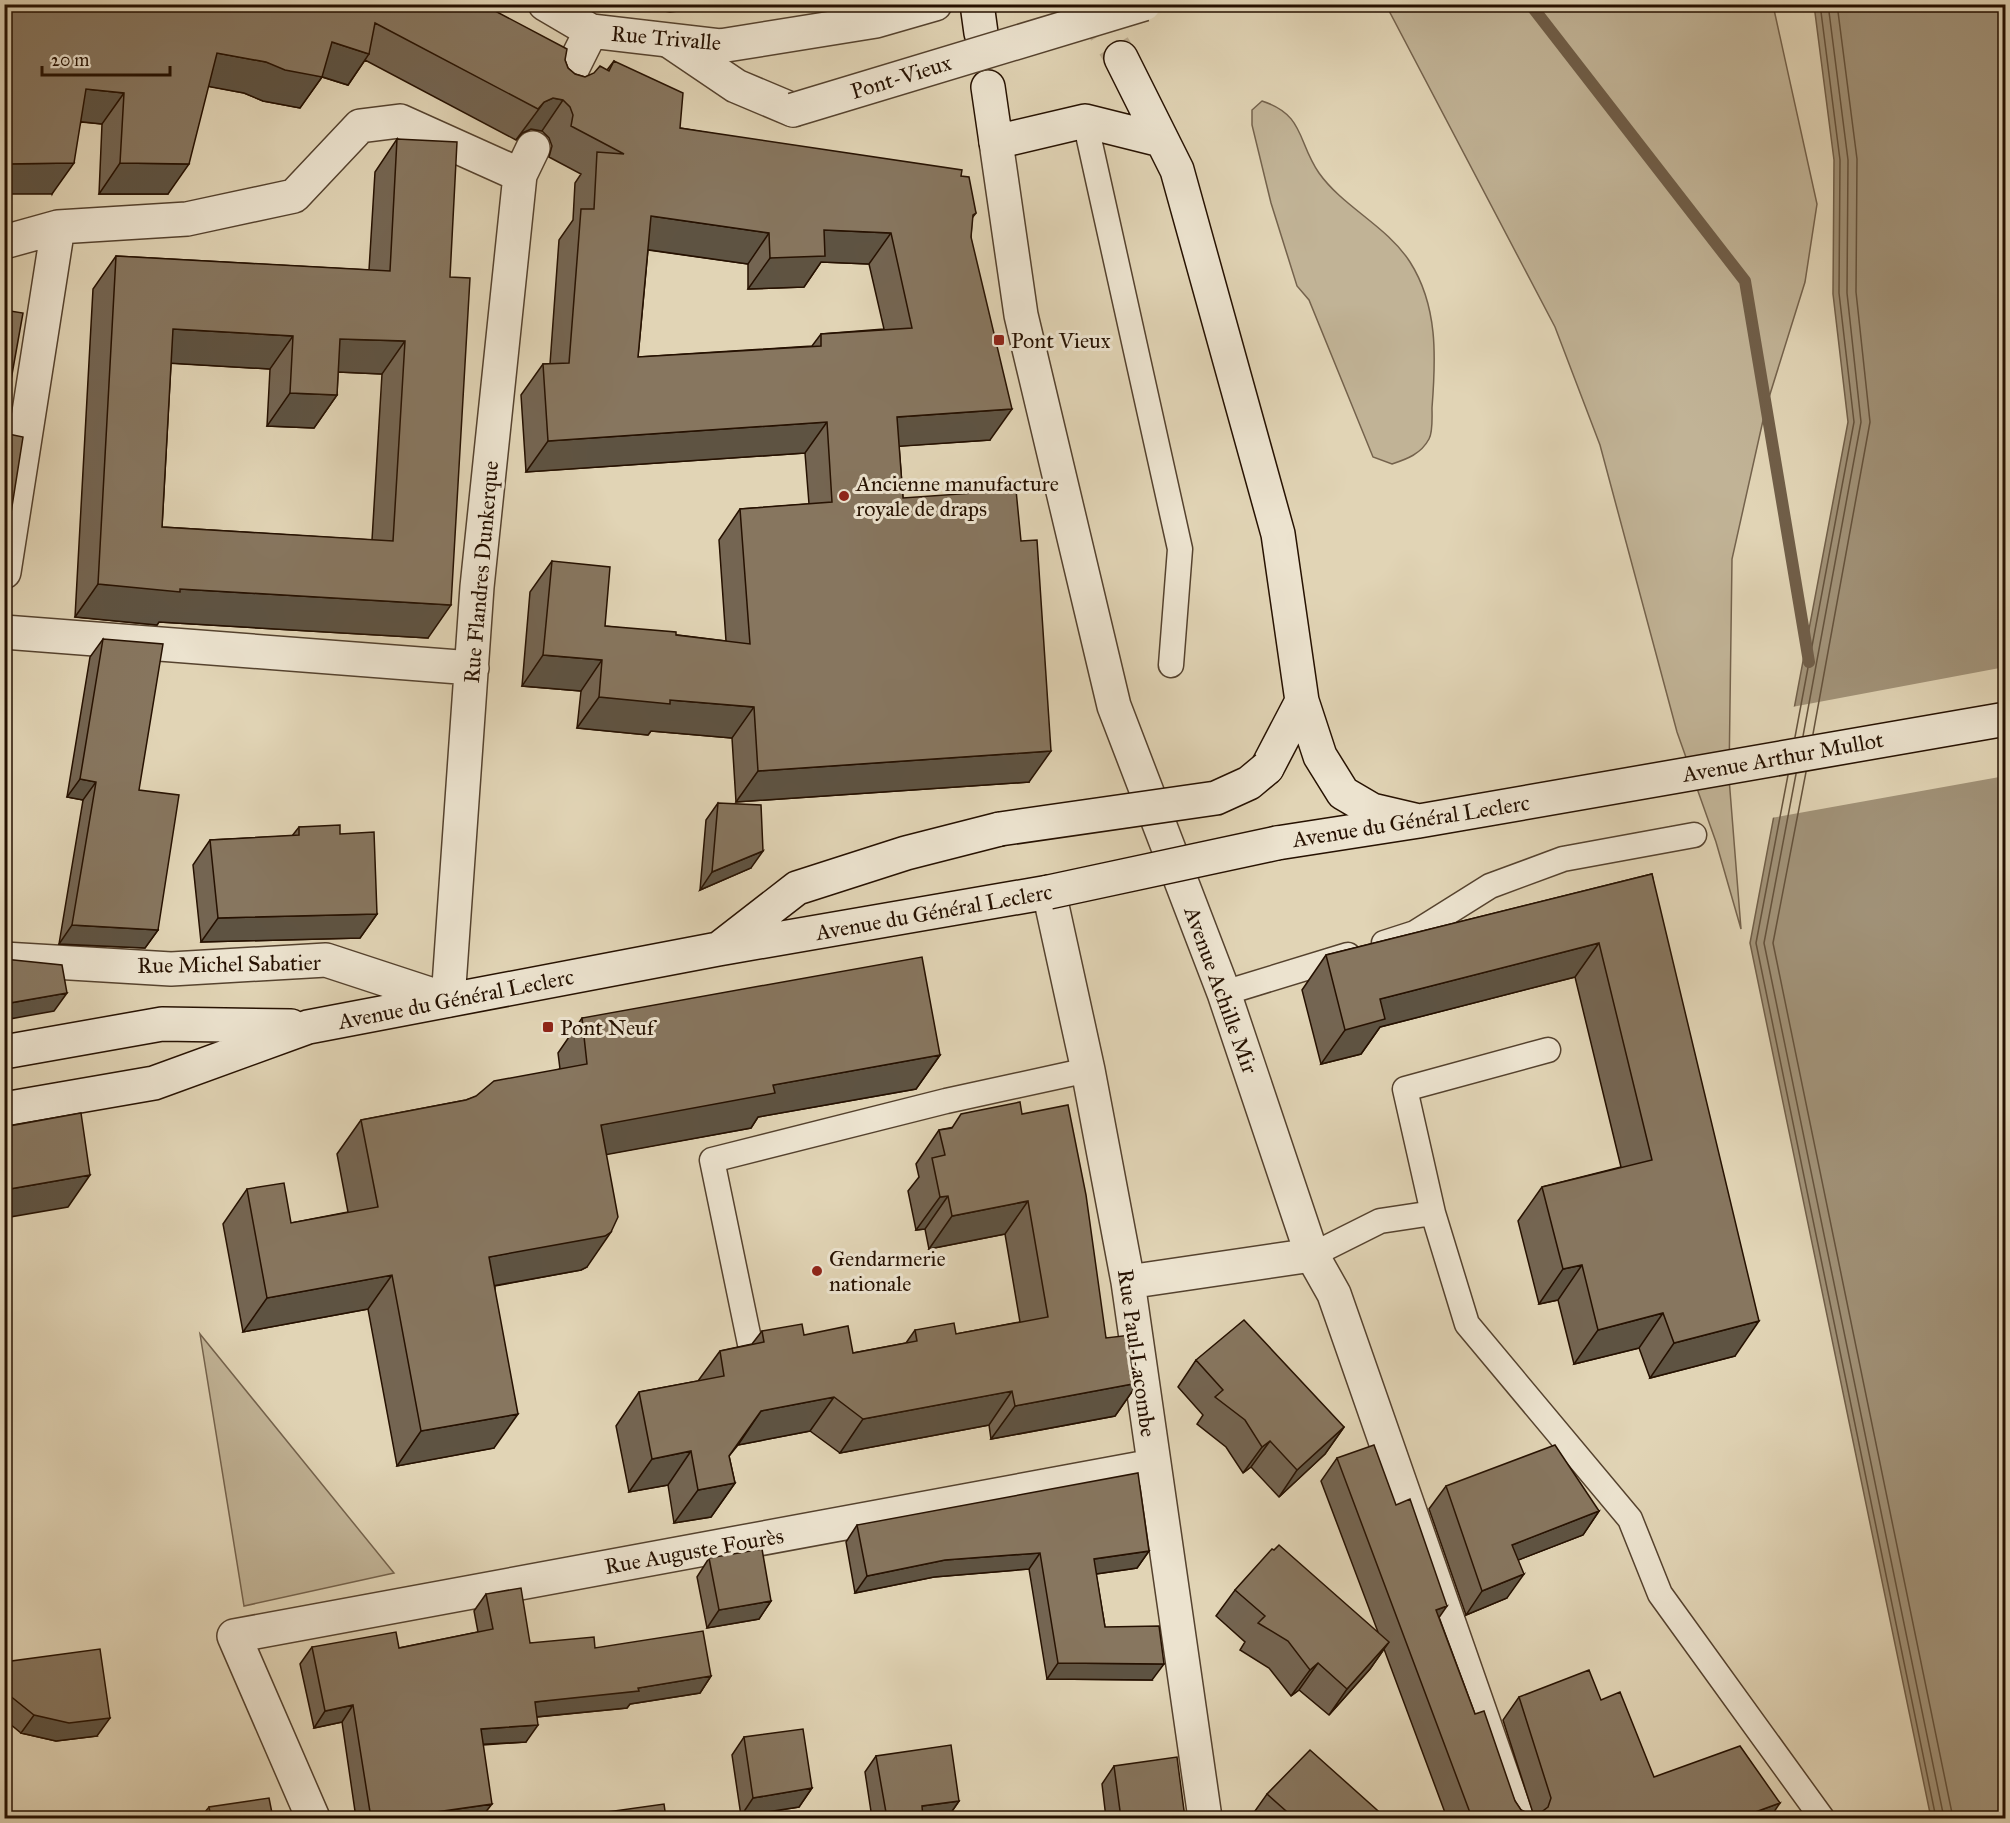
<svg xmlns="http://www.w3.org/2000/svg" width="2010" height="1823" viewBox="0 0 2010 1823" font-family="'IM FELL Great Primer',serif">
	<rect width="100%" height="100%" fill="#e1d4b5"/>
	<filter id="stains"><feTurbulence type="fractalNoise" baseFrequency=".00333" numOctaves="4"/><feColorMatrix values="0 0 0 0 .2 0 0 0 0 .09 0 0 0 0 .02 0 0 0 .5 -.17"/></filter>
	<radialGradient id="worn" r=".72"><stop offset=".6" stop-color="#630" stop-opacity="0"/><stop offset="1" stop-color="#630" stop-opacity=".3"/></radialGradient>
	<path fill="#c1b396" stroke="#74624c" stroke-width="1.5" d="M1386 5H1773L1817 204 1805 282 1766 407 1732 559 1729 778 1741 929 1716 842 1677 732 1600 445 1555 327Z
		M1262 101C1305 115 1297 141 1319 173 1343 207 1387 226 1410 262 1438 306 1436 357 1432 408 1432 416 1433 432 1429 439 1421 454 1407 459 1392 464L1373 457 1309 300 1297 286 1271 203 1252 125V110Z
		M200 1334 394 1573 244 1606Z"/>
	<path fill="#a19278" stroke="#705e48" stroke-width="1.5" d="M1814 5H2005V1818H1931L1750 943 1848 422 1833 294 1834 160Z"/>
	<path fill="#e1d4b5" d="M2005 667V776L1771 818 1792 707Z"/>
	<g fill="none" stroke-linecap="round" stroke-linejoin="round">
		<path stroke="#64523c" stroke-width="1.5" d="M1813 734 1870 422 1856 292 1857 159 1837 4
			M1803 736 1861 422 1847 293 1848 160 1828 4
			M1795 737 1854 422 1839 293 1840 160 1820 4
			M1806 772 1773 943 1953 1818
			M1796 774 1764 943 1944 1818
			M1788 775 1756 943 1936 1818"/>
		<path stroke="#705e48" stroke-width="12" d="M1530 4 1745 281 1809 662"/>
		<path stroke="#bcad91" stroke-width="33" stroke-dasharray="33 16" stroke-linecap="butt" d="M1088 4 1121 58"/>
		<g stroke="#55422e" stroke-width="27">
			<path id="service" d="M1085 121 1180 549 1171 665
				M1384 943 1415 933 1490 886 1563 859 1694 835
				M1224 993 1348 955
				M1433 1213 1467 1324 1630 1519 1660 1594 1822 1818
				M1312 1255 1380 1221 1433 1213 1405 1089 1548 1050
				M750 1344 712 1160 946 1101 1088 1070"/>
		</g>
		<g stroke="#55422e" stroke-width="36">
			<path id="pedestrian" d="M671 42 736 86 793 110"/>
		</g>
		<g stroke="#55422e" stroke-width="36">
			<path id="minor" d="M545 4 591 31 720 46 876 21 935 4
				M562 89 591 31
				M4 242 58 227 187 219 294 196 360 126 400 121 520 175
				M4 572 58 227
				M4 632 472 668
				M1049 892 1088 1070 1128 1282 1205 1818
				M4 959 171 969 326 960 448 1000 477 587 520 175 533 148
				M1128 1282 1312 1255
				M313 1818 234 1636 1153 1466"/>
		</g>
		<g stroke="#55422e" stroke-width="36">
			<path id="tertiary" d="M996 142 1021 315 1114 706 1224 993 1312 1255 1334 1294 1517 1818"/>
		</g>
		<g stroke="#261101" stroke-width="36">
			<path id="secondary" d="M977 4 981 33
				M1121 58 1177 170 1278 534 1302 701 1320 756 1343 793 1372 810 1419 821
				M988 87 996 142 1085 121 1161 140
				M1267 768 1302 701
				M1277 843 1419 821 2006 719
				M721 947 797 888 906 853 1000 829
				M4 1052 162 1024 291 1026
				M4 1109 154 1083 308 1027 718 949 1049 892"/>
		</g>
		<use href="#service" stroke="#ece3cf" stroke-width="24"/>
		<use href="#pedestrian" stroke="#ece3cf" stroke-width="33"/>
		<use href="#minor" stroke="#ece3cf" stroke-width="33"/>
		<use href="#tertiary" stroke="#ece3cf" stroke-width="33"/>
		<use href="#secondary" stroke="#ece3cf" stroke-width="33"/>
		<g stroke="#55422e" stroke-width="36" stroke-linecap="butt">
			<path id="pedestrian-bridge" d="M793 110 1144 4"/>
		</g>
		<g stroke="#261101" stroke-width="36" stroke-linecap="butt">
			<path id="secondary-bridge" d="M1000 829 1216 798 1249 783 1267 768
				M1049 892 1277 843"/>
		</g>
		<use href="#pedestrian-bridge" stroke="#ece3cf" stroke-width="33"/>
		<use href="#secondary-bridge" stroke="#ece3cf" stroke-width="33"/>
	</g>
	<path fill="#746552" stroke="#261101" stroke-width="1.5" fill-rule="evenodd" d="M4 4H482L565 60 568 68 575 74 585 77 607 70 614 61 680 128 961 176 976 213 972 218 971 237 990 440 899 446 903 498 1029 782 736 802 732 738 651 731 648 735 577 728 581 691 522 686 530 592 552 561 605 626 726 641 719 540 740 509 809 504 805 453 526 472 521 395 543 364H550L559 240 573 220 575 183 581 174 549 157 552 146 549 138 542 131 531 129 522 133 516 140 365 60 348 85 322 77 300 108 263 101 244 93 208 86 168 194H99L102 124 81 122 52 194ZM648 250 748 264V289L804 287 821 262 869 264 884 329 821 334 812 346 638 357Z
		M397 139 428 638 159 622 157 625 75 617 93 289 116 256 369 270 375 172ZM171 363 270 369 267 426 314 428 337 395 338 372 382 374 372 540 162 527Z
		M103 639 158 930 145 948 59 944 83 800 67 797 90 657Z
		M718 803 751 868 700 890 706 820Z
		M299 827 340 834 377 914 360 938 201 942 193 865 210 840 292 836Z
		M1652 874 1735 1356 1650 1378 1639 1348 1574 1364 1558 1300 1539 1304 1518 1221 1542 1187 1621 1167 1575 977 1380 1027 1361 1054 1321 1064 1302 990 1326 955Z
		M582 1018 940 1055 916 1089 758 1117 751 1128 606 1154 587 1267 581 1270 495 1286 494 1448 397 1466 368 1309 243 1332 223 1224 247 1189 291 1223 348 1212 337 1154 361 1120 466 1100 560 1069 558 1053Z
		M1022 1114 1106 1338 1138 1383 1115 1416 991 1439 989 1425 840 1453 810 1431 738 1445 729 1456 735 1483 711 1517 674 1523 668 1485 629 1492 616 1426 639 1392 698 1381 720 1351 752 1344 762 1331 804 1335 853 1353 906 1343 915 1330 956 1334 1020 1322 1005 1234 929 1249 925 1229 916 1230 908 1191 919 1177 916 1164 939 1130Z
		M1196 1360 1344 1427 1325 1454 1279 1497 1251 1467 1243 1473 1226 1447 1197 1424 1203 1415 1178 1387Z
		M1337 1458 1439 1617 1475 1714 1515 1801 1521 1810 1530 1814 1533 1813 1503 1720 1519 1697 1601 1700 1654 1777 1770 1818H1447L1384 1649 1370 1669 1329 1715 1299 1690 1291 1696 1269 1668 1240 1650 1245 1642 1216 1616 1235 1590 1378 1632 1321 1481Z
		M1446 1486 1599 1511 1583 1535 1518 1560 1507 1598 1466 1615 1429 1509Z
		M857 1525 1149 1551 1137 1568 1096 1574 1105 1627 1152 1680 1047 1679 1029 1569 934 1577 855 1593 846 1542Z
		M709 1558 771 1601 759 1619 707 1628 697 1577Z
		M486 1594 530 1643 595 1648 711 1676 700 1693 630 1704 627 1708 537 1717 526 1742 483 1745 481 1818H356L342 1722 314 1728 300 1664 312 1647 399 1648 478 1632 474 1611Z
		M4 1662 97 1736 56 1741 21 1733 4 1719Z
		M744 1737 812 1788 799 1807 741 1816 732 1755Z
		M876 1756 959 1801 948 1817 939 1818H872L865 1772Z
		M1114 1766 1185 1818H1106L1102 1784Z
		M1267 1794 1386 1818H1250Z
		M209 1807 273 1818H200Z"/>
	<path fill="#5e5342" stroke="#261101" stroke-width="1.5" d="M624 4H735L670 12Z
		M332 42 369 54 348 85 310 73Z
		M217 53 266 62 322 77 300 108 263 101 244 93 195 84Z
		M86 89 124 93 102 124 65 120Z
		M553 98 563 100 542 131 531 129 522 133 516 140 544 102Z
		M74 163 52 194H4V164Z
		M120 163 189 164 168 194H99Z
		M651 216 769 233 748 264 629 247Z
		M824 230 891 233 869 264 821 262 804 287 748 289 770 258Z
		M173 329 293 336 270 369 150 362Z
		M340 339 405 341 382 374 317 371Z
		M290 393 337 395 314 428 267 426Z
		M1012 409 990 440 875 448 897 417Z
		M827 422 805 453 526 472 548 441Z
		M98 584 180 589 451 605 428 638 159 622 157 625 75 617Z
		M543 655 602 660 581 691 522 686Z
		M599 697 670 700 754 707 732 738 651 731 648 735 577 728Z
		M1051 751 1029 782 736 802 758 771Z
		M80 779 96 782 83 800 67 797Z
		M763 851 751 868 700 890 712 872Z
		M377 914 360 938 201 942 218 918Z
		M72 925 158 930 145 948 59 944Z
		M1599 943 1575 977 1380 1027 1361 1054 1321 1064 1345 1030 1380 999Z
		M67 993 54 1011 4 1020V1004Z
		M940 1055 916 1089 758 1117 751 1128 577 1160 601 1125 773 1085Z
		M90 1175 68 1207 4 1218V1190Z
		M948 1196 925 1229 916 1230 940 1197Z
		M1028 1201 1005 1234 929 1249 952 1216Z
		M611 1232 587 1267 581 1270 465 1291 489 1257Z
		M1582 1265 1558 1300 1539 1304 1563 1269Z
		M392 1275 368 1309 243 1332 267 1298Z
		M1663 1313 1639 1348 1574 1364 1598 1330Z
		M1759 1321 1735 1356 1650 1378 1674 1343Z
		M1138 1383 1115 1416 991 1439 1015 1406Z
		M1012 1391 989 1425 840 1453 863 1419Z
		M834 1397 810 1431 738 1445 761 1411Z
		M518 1414 494 1448 397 1466 421 1431Z
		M1344 1427 1325 1454 1279 1497 1297 1470Z
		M1270 1441 1251 1467 1243 1473 1262 1447Z
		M691 1451 668 1485 629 1492 652 1459Z
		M735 1483 711 1517 674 1523 698 1490Z
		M1599 1511 1583 1535 1495 1569 1512 1545Z
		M1149 1551 1137 1568 1082 1576 1094 1559Z
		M1040 1553 1029 1569 934 1577 855 1593 867 1576 945 1560Z
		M1524 1574 1507 1598 1466 1615 1482 1591Z
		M771 1601 759 1619 707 1628 719 1610Z
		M1447 1606 1431 1629 1436 1610Z
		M1389 1642 1370 1669 1329 1715 1347 1689Z
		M1058 1663 1164 1664 1152 1680 1047 1679Z
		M1318 1663 1299 1690 1291 1696 1310 1670Z
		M711 1676 700 1693 630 1704 627 1708 524 1718 535 1702 638 1688Z
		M353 1705 342 1722 314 1728 325 1711Z
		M34 1715 110 1718 97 1736 56 1741 21 1733Z
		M538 1725 526 1742 469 1745 481 1729Z
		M812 1788 799 1807 741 1816 753 1798Z
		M959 1801 948 1817 939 1818H913L922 1806Z
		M1780 1803 1770 1818H1739Z
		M492 1804 481 1818H394Z"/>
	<path fill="#87765f" stroke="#261101" stroke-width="1.5" fill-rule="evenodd" d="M4 4H482L567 49 565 60 568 68 575 74 585 77 594 73 600 66 609 71 614 61 683 93 680 128 962 170 961 176 969 177 976 213 973 215 971 237 1012 409 897 417 903 498 1016 490 1021 541 1037 540 1051 751 758 771 754 707 670 700V704L599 697 602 660 543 655 552 561 610 567 605 626 676 632V635L750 644 740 509 832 502 827 422 548 441 543 364 569 363 581 209H594L597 152 624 154 571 126 573 115 570 107 563 100 553 98 544 102 538 109 375 23 369 54 332 42 322 77 285 70 266 62 217 53 189 164 120 163 124 93 86 89 74 163 4 164ZM651 216 769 233 770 258 825 256 824 230 891 233 912 328 821 334V346L638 357Z
		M397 139 457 142 450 277 470 278 451 605 180 589V592L98 584 116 256 390 271ZM173 329 293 336 290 393 337 395 340 339 405 341 393 541 162 527Z
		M4 310 23 313 4 419Z
		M4 433 23 437 7 538V561L4 578Z
		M103 639 163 644 139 790 179 795 158 930 72 925 96 782 80 779Z
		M718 803 761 805 763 851 712 872Z
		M340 825V834L374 832 377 914 218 918 210 840 299 835V827Z
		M1652 874 1759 1321 1674 1343 1663 1313 1598 1330 1582 1265 1563 1269 1542 1187 1652 1160 1599 943 1380 999 1385 1019 1345 1030 1326 955Z
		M922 957 940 1055 773 1085 775 1093 601 1125 618 1217 611 1232 605 1236 489 1257 518 1414 421 1431 392 1275 267 1298 247 1189 284 1183 291 1223 378 1207 361 1120 466 1100 476 1096 494 1081 587 1064 582 1018Z
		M4 959 62 965 67 993 4 1004Z
		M1020 1102 1022 1114 1068 1105 1086 1195 1106 1338 1131 1335 1138 1383 1015 1406 1012 1391 863 1419 834 1397 761 1411 729 1456 735 1483 698 1490 691 1451 652 1459 639 1392 724 1376 720 1351 764 1342 762 1331 802 1324 804 1335 848 1326 853 1353 917 1341 915 1330 954 1323 956 1334 1048 1317 1028 1201 952 1216 948 1196 940 1197 932 1158 945 1155 939 1130 952 1128 961 1114Z
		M81 1113 90 1175 4 1190V1127Z
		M1244 1320 1344 1427 1297 1470 1270 1441 1262 1447 1245 1420 1215 1397 1223 1390 1196 1360Z
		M1374 1445 1396 1505 1410 1499 1447 1606 1436 1610 1475 1714 1484 1711 1515 1801 1521 1810 1530 1814 1540 1813 1548 1807 1551 1798 1519 1697 1589 1670 1601 1700 1620 1692 1654 1777 1740 1746 1780 1803 1739 1818H1472L1337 1458Z
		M1555 1445 1599 1511 1512 1545 1524 1574 1482 1591 1446 1486Z
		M1138 1473 1149 1551 1094 1559 1105 1627 1159 1626 1164 1664 1058 1663 1040 1553 945 1560 867 1576 857 1525Z
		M1279 1545 1389 1642 1347 1689 1318 1663 1310 1670 1288 1641 1258 1623 1265 1616 1235 1590 1272 1549 1274 1550Z
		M762 1549 771 1601 719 1610 709 1558Z
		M521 1588 530 1643 594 1637 595 1648 703 1631 711 1676 638 1688 639 1691 535 1702 538 1725 481 1729 492 1804 394 1818H371L353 1705 325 1711 312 1647 396 1632 399 1648 493 1629 486 1594Z
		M100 1649 110 1718 69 1723 34 1715 4 1691V1662Z
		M803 1729 812 1788 753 1798 744 1737Z
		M951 1745 959 1801 922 1806 923 1818H887L876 1756Z
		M1310 1750 1386 1818H1294L1267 1794Z
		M1177 1757 1185 1818H1121L1114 1766Z
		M269 1798 273 1818H211L209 1807Z
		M664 1804 666 1818H564Z"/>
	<g fill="#8f2418" stroke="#ece3cf" stroke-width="2">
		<rect x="993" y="334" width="12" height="12" rx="3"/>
		<circle cx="844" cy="496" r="6"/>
		<rect x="542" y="1021" width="12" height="12" rx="3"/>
		<circle cx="817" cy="1271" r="6"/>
	</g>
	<g text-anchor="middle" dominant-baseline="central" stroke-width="6" stroke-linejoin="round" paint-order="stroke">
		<g font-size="22" fill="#261101" stroke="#ece3cf">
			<text transform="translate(666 38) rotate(5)">Rue Trivalle</text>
			<text transform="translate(901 77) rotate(-17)">Pont-Vieux</text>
			<text transform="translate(481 572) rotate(-85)">Rue Flandres Dunkerque</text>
			<text transform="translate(1783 757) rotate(-10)">Avenue Arthur Mullot</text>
			<text transform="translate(1411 821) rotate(-9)">Avenue du Général Leclerc</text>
			<text transform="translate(934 912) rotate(-10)">Avenue du Général Leclerc</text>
			<text transform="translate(229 964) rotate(-1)">Rue Michel Sabatier</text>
			<text transform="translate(1221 990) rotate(70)">Avenue Achille Mir</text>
			<text transform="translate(456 999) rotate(-11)">Avenue du Général Leclerc</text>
			<text transform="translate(1137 1353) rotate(82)">Rue Paul Lacombe</text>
			<text transform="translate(694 1551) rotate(-10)">Rue Auguste Fourès</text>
		</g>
		<g font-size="22" fill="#261101" stroke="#ece3cf" text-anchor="start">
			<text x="1011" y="340">Pont Vieux</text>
			<text x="856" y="483">Ancienne manufacture<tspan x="856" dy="25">royale de draps</tspan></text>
			<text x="560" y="1027">Pont Neuf</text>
			<text x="829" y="1258">Gendarmerie<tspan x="829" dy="25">nationale</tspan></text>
		</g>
	</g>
	<rect width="2010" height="1823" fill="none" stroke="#e1d4b5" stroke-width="24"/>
	<rect x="6" y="6" width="1998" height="1811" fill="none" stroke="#261101" stroke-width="3"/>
	<rect x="12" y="12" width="1986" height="1799" fill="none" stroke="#261101" stroke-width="1.5"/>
	<path d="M42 66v9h128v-9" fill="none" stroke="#261101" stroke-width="3"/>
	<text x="51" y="66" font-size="18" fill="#261101" stroke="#ece3cf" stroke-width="4.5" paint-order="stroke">20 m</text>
	<rect width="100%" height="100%" filter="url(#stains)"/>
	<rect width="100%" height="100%" fill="url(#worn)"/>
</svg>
